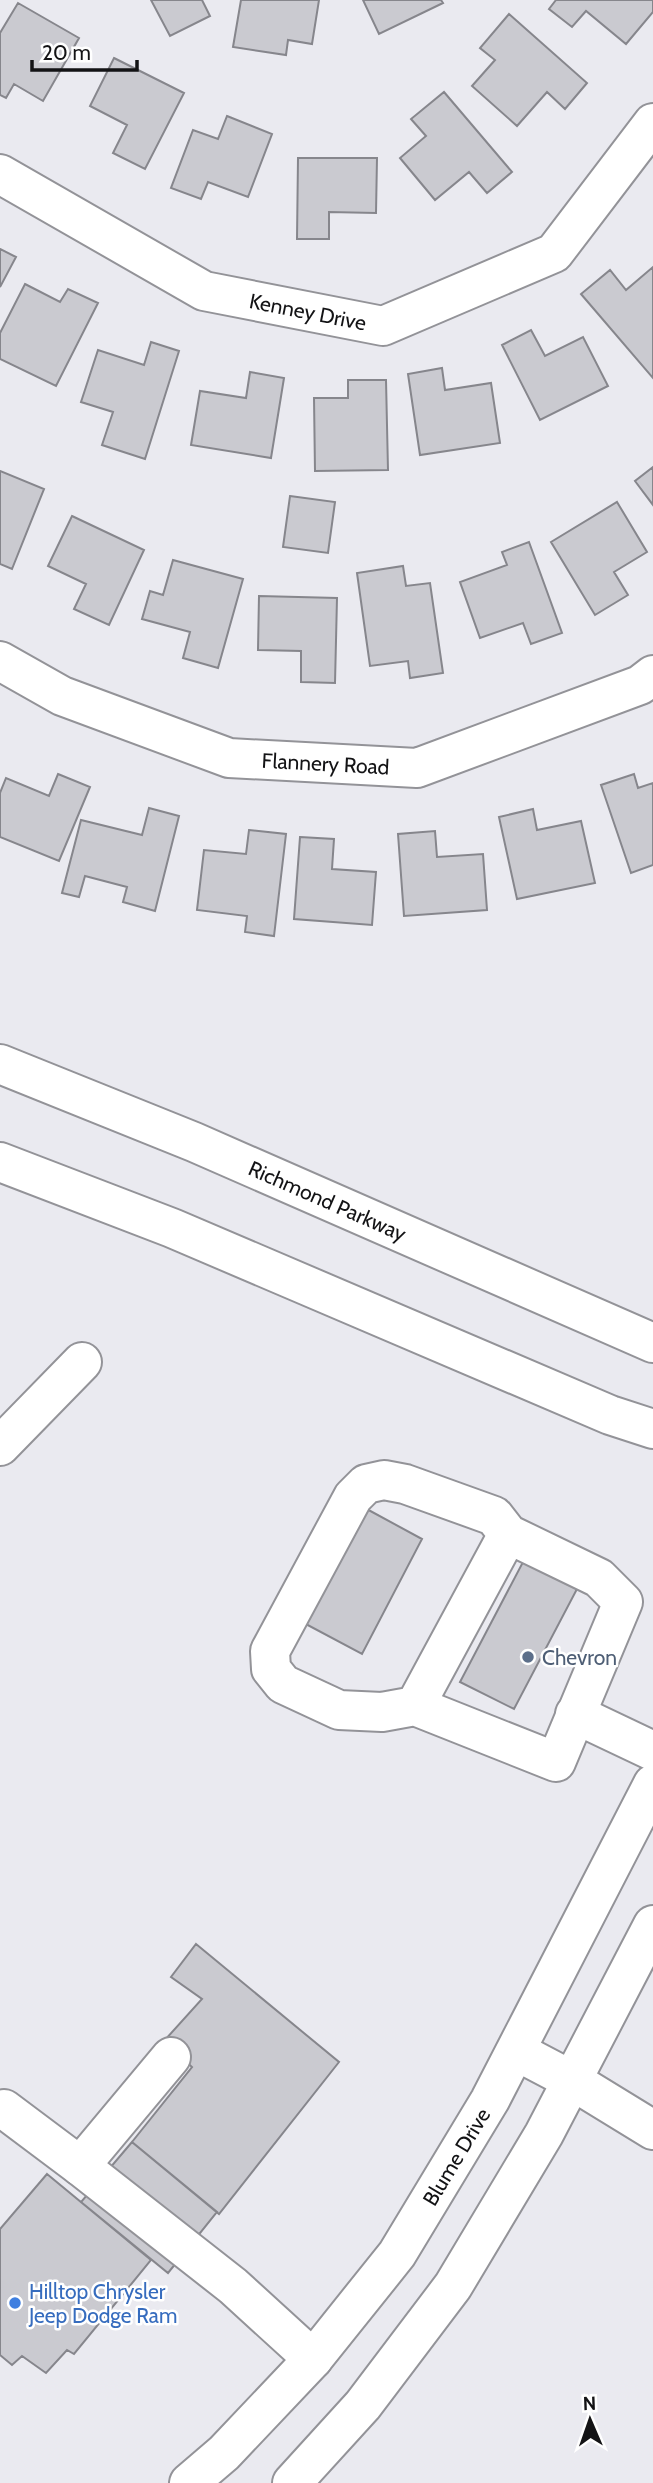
<svg xmlns="http://www.w3.org/2000/svg" width="653" height="2483" viewBox="0 0 653 2483" font-family="Cabin,sans-serif">
	<rect width="100%" height="100%" fill="#eaeaf0"/>
	<path fill="#cacad0" stroke="#86868c" stroke-width="2" d="M151 0H202L210 16 170 36Z
		M241 0H319L312 44 288 40 286 55 233 47Z
		M363 0H441L443 3 379 34Z
		M556 0H653V12L626 44 586 11 572 27 549 9Z
		M18 3 79 38 43 101 14 84 6 98 0 95V33Z
		M509 14 587 83 565 109 547 92 517 126 472 86 495 60 480 48Z
		M114 58 184 93 145 169 113 153 127 125 90 106Z
		M444 92 512 172 487 193 469 172 435 200 400 158 426 136 411 119Z
		M227 116 272 134 248 197 208 182 201 199 171 188 193 130 218 139Z
		M298 158H377L376 213 329 212V239H297Z
		M0 249 16 257 0 287Z
		M653 267V378L581 294 610 270 626 290Z
		M25 284 60 302 68 289 98 303 56 386 0 359V333Z
		M531 330 545 356 583 337 608 386 540 420 502 345Z
		M151 342 179 351 145 459 102 445 113 412 81 402 98 350 144 365Z
		M442 368 445 390 491 383 500 443 420 455 408 374Z
		M250 372 284 378 271 458 191 445 200 391 246 398Z
		M348 380H386L388 470 315 471 314 398H348Z
		M653 467V505L635 481Z
		M0 471 44 489 12 569 0 564Z
		M290 496 335 502 328 553 283 547Z
		M617 502 647 552 614 572 628 595 595 615 551 542Z
		M72 516 144 550 109 625 74 609 86 584 48 566Z
		M529 542 562 633 531 644 523 623 480 638 460 582 507 565 502 552Z
		M173 560 243 579 218 668 183 658 190 632 142 619 150 591 163 595Z
		M403 566 406 586 430 583 443 673 410 678 408 661 370 666 357 573Z
		M259 596 337 598 335 683 301 682V651L258 650Z
		M58 774 90 787 59 861 0 837V793L6 778 49 796Z
		M634 774 638 788 653 783V865L631 873 601 785Z
		M149 808 179 816 155 911 123 902 127 887 85 876 79 897 62 893 81 820 142 835Z
		M533 809 537 830 581 821 595 883 517 899 499 817Z
		M249 830 286 834 274 936 245 932 247 916 197 910 204 850 246 854Z
		M435 831 437 857 483 854 487 910 404 916 398 834Z
		M300 837 334 839 332 869 376 872 372 925 294 919Z
		M363 1507 422 1539 362 1654 302 1622Z
		M523 1562 577 1589 514 1709 460 1682Z
		M196 1944 339 2062 219 2214 132 2142 192 2067 164 2041 202 1999 171 1977Z
		M132 2142 217 2212 168 2273 81 2202Z
		M47 2174 151 2260 74 2354 67 2350 46 2373 22 2356 12 2365 0 2355V2229Z"/>
	<g fill="none" stroke-linecap="round" stroke-linejoin="round">
		<g stroke="#939398" stroke-width="42">
			<g id="minor">
				<path id="s1" d="M0 174 204 291 383 326 554 253 653 123"/>
				<path id="s2" d="M0 661 62 696 229 758 417 768 640 685 653 675"/>
				<path d="M0 1446 82 1362"/>
				<path d="M415 1706 508 1534 599 1578 623 1602 556 1762 415 1706 382 1712 339 1710 283 1684 271 1669 270 1651 353 1497 366 1484 384 1480 405 1484 494 1516 508 1534"/>
				<path d="M575 1714 653 1751"/>
				<path d="M516 2051 573 2081 653 2130"/>
				<path d="M4 2109 80 2166 171 2057"/>
				<path d="M80 2166 233 2286 313 2359"/>
				<path id="s3" d="M189 2483 224 2453 313 2359 397 2254 490 2100 653 1784"/>
				<path d="M292 2483 363 2405 453 2286 544 2134 653 1925"/>
			</g>
		</g>
		<g stroke="#939398" stroke-width="42">
			<g id="highway">
				<path id="s4" d="M0 1064 194 1142 653 1343"/>
				<path d="M0 1162 172 1228 610 1415 653 1429"/>
			</g>
		</g>
		<use href="#minor" stroke="#fff" stroke-width="38"/>
		<use href="#highway" stroke="#fff" stroke-width="38"/>
	</g>
	<circle fill="#5c6f8a" stroke="#fff" stroke-width="2.5" cx="528" cy="1657" r="7"/>
	<circle fill="#3f7fe0" stroke="#fff" stroke-width="2.5" cx="15" cy="2303" r="7"/>
	<g text-anchor="middle" dominant-baseline="central" stroke-width="5" stroke-linejoin="round" paint-order="stroke">
		<g font-size="21" fill="#131315" stroke="#fff">
			<text stroke="none"><textPath href="#s1" startOffset="341">Kenney Drive</textPath></text>
			<text stroke="none"><textPath href="#s2" startOffset="346">Flannery Road</textPath></text>
			<text stroke="none"><textPath href="#s4" startOffset="355">Richmond Parkway</textPath></text>
			<text stroke="none"><textPath href="#s3" startOffset="424">Blume Drive</textPath></text>
		</g>
		<g font-size="21" fill="#4e5e75" stroke="#fff" text-anchor="start">
			<text x="542" y="1657">Chevron</text>
		</g>
		<g font-size="21" fill="#366cbe" stroke="#fff" text-anchor="start">
			<text x="29" y="2291">Hilltop Chrysler<tspan x="29" dy="24">Jeep Dodge Ram</tspan></text>
		</g>
	</g>
	<g transform="translate(590 2420) rotate(358)" stroke="#ffffff" stroke-width="5" paint-order="stroke">
	<path d="M0-5L12 26L0 18L-12 26Z" fill="#131315"/>
	<text y="-10" font-size="19" font-weight="bold" text-anchor="middle" fill="#131315">N</text>
	</g>
	<path d="M32 60v10h105v-10" fill="none" stroke="#131315" stroke-width="3.5"/>
	<text x="42" y="60" font-size="21" fill="#131315" stroke="#ffffff" stroke-width="5" paint-order="stroke">20 m</text>
</svg>
